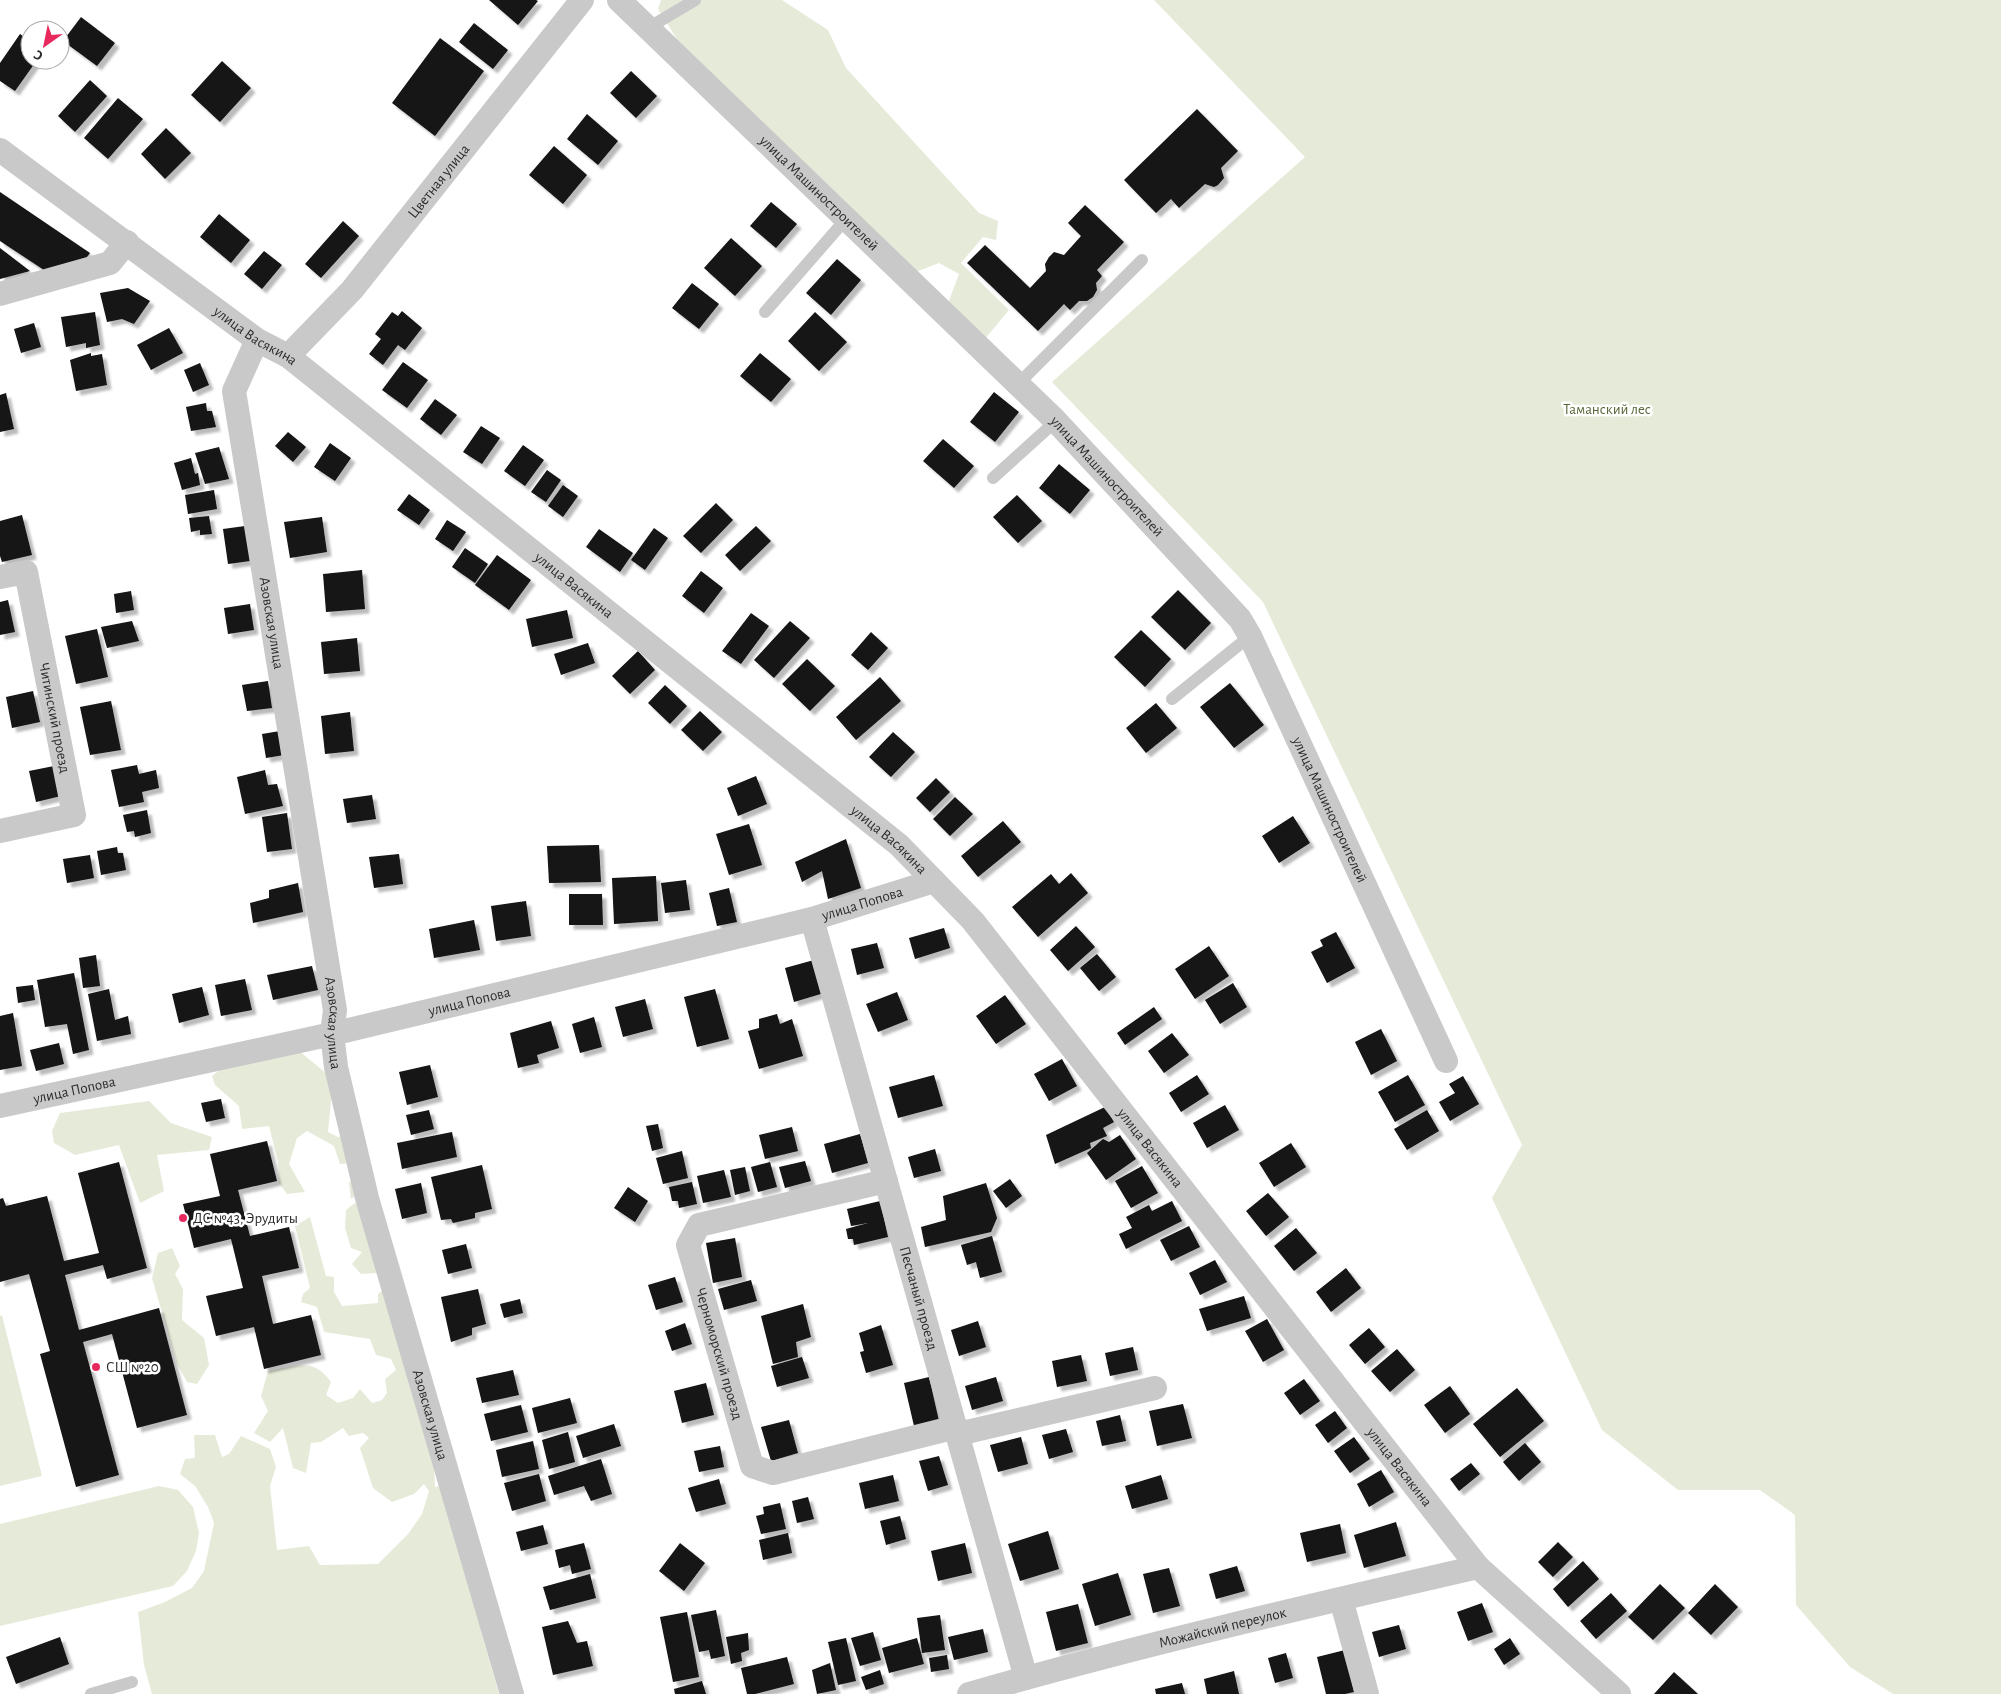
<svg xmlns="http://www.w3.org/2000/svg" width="2001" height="1694" viewBox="0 0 2001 1694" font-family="'Alegreya Sans',sans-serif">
	<defs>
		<filter id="shadow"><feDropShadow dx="4.5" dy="4.5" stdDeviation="1" flood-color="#0004"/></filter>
	</defs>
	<rect width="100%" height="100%" fill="#fff"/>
	<path fill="#e6ebd9" d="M661 0H782L828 30 846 68 979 213 998 221 996 240 983 237 961 263 1009 310 984 340 947 306 959 274 939 263 913 273 678 41 658 9Z
		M1154 0H2001V1694H1893L1850 1667 1796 1605 1795 1515 1760 1490H1678L1602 1430 1492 1198 1522 1145 1263 602 1052 382 1305 157Z
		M298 1050 333 1079 328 1132 338 1137 359 1132 374 1182 351 1199 349 1183 362 1170 360 1162 340 1164 334 1146 307 1131 297 1138 289 1164 305 1192 287 1194 279 1183 278 1162 269 1126 242 1129 239 1106 215 1085 212 1076 229 1063Z
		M149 1101 171 1123 212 1137 209 1150 157 1155 164 1191 140 1203 119 1145 75 1155 54 1143 52 1131 60 1113Z
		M355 1203 368 1212 379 1273 361 1274 352 1264 362 1252 351 1248 345 1228 346 1210Z
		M310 1217 326 1276 334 1277V1292L342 1306 378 1303V1294L384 1289 432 1425 435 1487 451 1484 482 1634 499 1694H152L144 1665 138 1612 165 1602 192 1588 204 1571 214 1523 208 1507 195 1486 180 1474 185 1459 195 1458 194 1435H215L222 1457 229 1454 241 1436 270 1449 276 1467 270 1486 277 1550 309 1546 320 1565 378 1564 408 1534 422 1514 429 1491 424 1484 414 1494 392 1502 373 1488 360 1448 369 1438 363 1433 349 1436 343 1428 321 1442 311 1443 306 1473 293 1468 283 1428 270 1442 254 1433 268 1411 261 1396 268 1371C295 1367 313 1356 331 1382L326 1395 338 1403 353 1398 360 1389 372 1403 382 1400 387 1393 385 1379 396 1370 391 1359 376 1355 370 1339 324 1332 317 1307 301 1302 303 1294 310 1288 295 1226Z
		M172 1248 180 1266 175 1274 183 1289 182 1320 204 1338 209 1365 197 1384 187 1382 177 1364 152 1278 158 1253Z
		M2 1315 42 1476 0 1486V1316Z
		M159 1486 178 1490 193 1507 199 1533 196 1551 187 1571 173 1586 0 1626V1524Z"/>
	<path fill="#131313" filter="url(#shadow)" d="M489 0H536L538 1 518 25Z
		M81 17 115 43 97 66 63 41Z
		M474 23 508 50 493 69 459 42Z
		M20 34 30 41V60H37L15 91 0 81V63Z
		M440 38 484 71 435 136 392 103Z
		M222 61 251 88 220 122 191 95Z
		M631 71 657 96 636 118 610 93Z
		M90 80 107 96 75 132 58 116Z
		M118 98 143 119 108 159 84 138Z
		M1197 109 1238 151 1221 168 1224 178 1218 185 1214 187 1205 184 1179 208 1171 199 1156 213 1124 180Z
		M587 114 618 141 598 165 567 139Z
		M166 128 191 153 165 179 141 154Z
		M554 146 587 175 563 204 529 175Z
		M0 192 90 253 84 261 47 272 0 241Z
		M771 202 797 224 776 248 750 226Z
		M1085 205 1124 242 1097 270 1102 276 1096 283 1097 290 1093 297 1087 301H1079L1070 310 1064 304 1038 331 967 263 985 245 1030 288 1046 271 1045 264 1049 257 1054 252 1064 255 1081 236 1068 223Z
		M219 214 250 240 231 263 200 237Z
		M343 221 359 236 321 278 305 264Z
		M731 238 762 266 735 296 704 268Z
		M0 248 30 271 0 279Z
		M264 251 282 265 262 289 244 274Z
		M837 259 861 280 831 315 806 293Z
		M692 283 719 304 699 329 672 308Z
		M128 288 150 301 134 324 122 319 107 322 100 293Z
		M402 311 422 328 405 350 398 345 383 365 369 354 381 339 375 334 392 312 398 316Z
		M95 312 100 345 86 348V343L66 347 61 317Z
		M815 312 847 342 819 371 788 341Z
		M34 323 41 347 21 353 14 329Z
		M169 328 183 353 151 370 137 345Z
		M91 353V356L102 354 107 385 76 391 70 360Z
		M760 353 791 379 771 402 740 376Z
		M403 362 428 380 407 408 382 390Z
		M200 363 209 385 193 392 184 370Z
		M994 392 1019 412 995 442 970 422Z
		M6 393 14 429 0 432V395Z
		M435 399 457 415 441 435 420 419Z
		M206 403 207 411H212L216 427 191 431 186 407Z
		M481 426 500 438 482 464 463 452Z
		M288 432 306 447 293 462 275 446Z
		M943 439 974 466 954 488 923 461Z
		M330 443 351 458 335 481 314 467Z
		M523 445 544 460 525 486 504 471Z
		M219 447 229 479 205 484 195 453Z
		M191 458 195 474 198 473 200 485 182 490 174 463Z
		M1059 464 1090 490 1070 514 1039 488Z
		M547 470 561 480 546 502 531 492Z
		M563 485 578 496 563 517 548 506Z
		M214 490 217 509 188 514 185 495Z
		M409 494 430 510 419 525 397 510Z
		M1017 495 1042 521 1018 543 993 517Z
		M716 503 733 520 701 553 683 536Z
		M22 515 32 555 2 562 0 556V521Z
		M209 516 212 534 200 535V530L191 532 189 518Z
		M322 517 327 552 290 558 284 522Z
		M447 520 466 532 453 551 435 539Z
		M245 526 250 561 228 564 223 529Z
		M756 526 771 541 740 571 725 555Z
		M654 528 668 538 645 570 631 560Z
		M599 529 633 553 620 572 586 547Z
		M465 548 488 564 475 583 452 567Z
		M497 555 531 580 509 610 475 585Z
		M362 570 365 609 326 612 323 574Z
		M701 571 723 588 704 613 682 596Z
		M1178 590 1211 623 1185 650 1151 617Z
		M131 591 134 610 116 613 114 594Z
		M8 600 15 632 0 635V602Z
		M250 604 254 630 228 634 224 608Z
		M567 610 573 638 532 647 526 619Z
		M751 613 769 626 741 664 722 651Z
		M132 621 139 641 107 648 101 627Z
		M790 621 810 638 774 678 754 660Z
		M97 629 108 677 76 684 65 636Z
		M1141 630 1171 659 1145 687 1114 657Z
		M871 632 888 648 868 670 851 655Z
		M357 638 360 671 324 674 321 642Z
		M588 643 595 663 561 675 554 654Z
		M638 651 655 670 630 694 612 676Z
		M807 659 835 686 810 711 782 684Z
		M880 677 901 701 856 740 836 717Z
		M268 681 272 708 247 711 242 685Z
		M1230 683 1264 725 1234 748 1200 707Z
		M665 685 687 706 670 724 648 703Z
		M33 691 40 722 12 728 6 697Z
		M111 701 121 750 90 755 80 707Z
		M1156 703 1177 728 1146 753 1126 728Z
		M700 711 722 732 703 751 681 730Z
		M350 712 354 751 325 754 321 716Z
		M280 731 284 755 266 758 262 734Z
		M893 732 915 752 891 777 869 757Z
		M137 765 139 774 156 770 159 788 142 792 144 802 119 807 111 770Z
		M54 766 61 796 36 802 29 771Z
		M265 770 268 785 277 784 283 806 245 814 237 777Z
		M756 776 767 804 738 816 727 788Z
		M936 778 950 792 930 812 916 798Z
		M372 795 376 819 347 823 343 799Z
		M955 797 973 814 950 836 933 819Z
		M147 810 151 833 135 837 134 831 127 832 123 815Z
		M287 813 292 849 267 852 262 817Z
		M1293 816 1310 843 1279 863 1262 836Z
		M1003 821 1021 842 978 877 961 856Z
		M749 824 762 865 729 875 716 834Z
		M846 839 861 888 828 899 822 871 802 882 795 862Z
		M599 845 601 882 549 883 547 846Z
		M117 847 118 853H123L126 870 101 875 97 851Z
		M399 854 403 884 374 888 369 857Z
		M90 855 94 878 67 883 63 859Z
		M1071 873 1088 893 1038 937 1012 907 1051 874 1059 884Z
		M656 876 658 921 614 924 612 878Z
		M686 880 690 910 665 913 661 883Z
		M298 883 303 912 253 923 250 903 269 898V890Z
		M729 888 737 922 717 926 709 893Z
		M569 894H602L603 925H569Z
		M526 901 531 936 496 941 491 906Z
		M474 920 480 950 434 958 429 929Z
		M1076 926 1095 947 1068 971 1050 950Z
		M944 928 950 948 915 959 909 938Z
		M1336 932 1355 968 1327 983 1311 952 1323 946 1320 940Z
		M877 943 884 968 857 975 851 949Z
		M1209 946 1229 976 1195 999 1175 969Z
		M1097 954 1116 977 1099 991 1080 968Z
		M96 955 100 986 83 988 79 958Z
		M814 960 824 993 794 1002 785 968Z
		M312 966 318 990 273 1000 267 975Z
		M74 973 89 1050 73 1054 67 1024 45 1027 37 980Z
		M245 979 252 1010 221 1016 215 985Z
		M1233 983 1247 1007 1220 1024 1205 1000Z
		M33 985 35 1000 18 1003 16 987Z
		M202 987 209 1015 179 1023 172 994Z
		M109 989 115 1020 128 1016 131 1034 97 1041 88 994Z
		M715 989 729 1039 697 1047 684 997Z
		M897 992 908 1020 878 1032 866 1004Z
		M1005 995 1026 1024 996 1044 976 1016Z
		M645 999 653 1029 623 1037 615 1007Z
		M1154 1007 1162 1019 1125 1045 1117 1033Z
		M13 1013 22 1066 0 1070V1016Z
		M777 1014 780 1024 792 1019 803 1056 759 1069 748 1031 759 1028V1019Z
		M594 1017 602 1047 580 1053 572 1024Z
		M551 1021 559 1048 537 1055 539 1063 518 1068 510 1033Z
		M1381 1029 1397 1061 1371 1075 1355 1042Z
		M1172 1033 1189 1055 1164 1073 1148 1051Z
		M59 1043 64 1064 36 1071 30 1050Z
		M1062 1059 1077 1086 1049 1101 1034 1074Z
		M430 1065 438 1097 407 1105 399 1072Z
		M934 1075 943 1106 898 1118 889 1087Z
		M1197 1075 1209 1094 1181 1112 1169 1093Z
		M1408 1075 1425 1105 1395 1122 1378 1092Z
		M1463 1076 1479 1104 1450 1121 1439 1102 1455 1093 1449 1084Z
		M221 1099 225 1118 206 1122 201 1103Z
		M1225 1105 1239 1130 1207 1148 1193 1123Z
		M1105 1107 1114 1122 1103 1128 1107 1136 1090 1143 1091 1148 1055 1164 1046 1135Z
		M429 1110 434 1129 411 1135 406 1115Z
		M1427 1110 1439 1131 1407 1150 1394 1129Z
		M658 1124 663 1148 652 1151 646 1126Z
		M792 1127 798 1151 765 1159 759 1135Z
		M452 1132 457 1157 402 1169 397 1143Z
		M860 1134 868 1163 832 1173 824 1144Z
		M1120 1135 1136 1159 1106 1180 1087 1153 1103 1139 1109 1142Z
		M267 1141 277 1181 238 1190 250 1236 289 1227 299 1268 262 1276 273 1324 311 1315 321 1355 264 1369 254 1327 216 1336 206 1296 243 1288 231 1239 194 1248 183 1204 220 1196 210 1154Z
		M1291 1143 1306 1167 1274 1187 1259 1163Z
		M935 1149 941 1171 914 1178 908 1157Z
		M682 1151 688 1178 663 1184 656 1158Z
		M805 1161 811 1181 785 1188 779 1167Z
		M119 1162 147 1268 107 1279 103 1265 65 1275 79 1330 159 1308 187 1415 137 1428 112 1334 83 1342 119 1475 76 1487 40 1354 50 1351 29 1274 0 1282V1199L3 1198 6 1206 47 1196 64 1261 99 1253 78 1173Z
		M770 1162 777 1187 758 1192 751 1167Z
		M482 1165 492 1209 475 1213V1218L453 1223 451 1219 441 1220 431 1177Z
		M1142 1166 1158 1193 1131 1208 1115 1181Z
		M745 1167 750 1191 735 1195 730 1170Z
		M724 1170 731 1197 703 1203 697 1176Z
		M1010 1179 1022 1196 1006 1208 993 1191Z
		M692 1182 697 1204 679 1208 678 1201H672L669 1187Z
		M421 1183 427 1213 402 1219 395 1189Z
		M986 1183 997 1218 991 1232 925 1247 921 1227 946 1220 943 1196Z
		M628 1187 648 1201 635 1222 614 1208Z
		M1268 1193 1289 1217 1266 1236 1246 1211Z
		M880 1201 888 1237 854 1245 853 1239H848L846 1229 868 1223 851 1226 847 1209Z
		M1172 1201 1182 1221 1126 1249 1119 1234 1132 1228 1126 1217 1149 1205 1152 1211Z
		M1189 1226 1200 1247 1171 1261 1160 1240Z
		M1296 1228 1317 1253 1294 1271 1274 1246Z
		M992 1236 1002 1272 980 1278 976 1262 967 1265 961 1245Z
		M735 1238 742 1277 713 1283 706 1243Z
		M466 1244 472 1268 448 1274 442 1250Z
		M1215 1260 1227 1282 1200 1295 1189 1273Z
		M1346 1268 1361 1288 1331 1312 1316 1292Z
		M675 1277 683 1302 656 1310 648 1285Z
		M751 1280 757 1301 724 1310 718 1289Z
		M478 1289 486 1324 472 1328V1335L451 1342 441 1297Z
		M1244 1296 1251 1318 1207 1331 1199 1309Z
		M520 1299 523 1313 504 1318 500 1304Z
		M803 1304 811 1337 796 1342 798 1357 773 1364 761 1316Z
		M1267 1319 1284 1350 1263 1362 1245 1331Z
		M978 1321 986 1347 959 1356 951 1330Z
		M685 1323 692 1344 672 1351 665 1331Z
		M881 1325 893 1365 866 1373 860 1352 864 1351 859 1333Z
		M1369 1328 1385 1347 1365 1364 1349 1345Z
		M1133 1347 1138 1370 1110 1376 1105 1353Z
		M1397 1349 1415 1370 1390 1392 1371 1371Z
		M1081 1355 1087 1381 1057 1387 1052 1361Z
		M802 1357 809 1378 777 1387 771 1366Z
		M513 1370 519 1395 482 1403 476 1378Z
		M929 1377 939 1421 914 1426 904 1383Z
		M996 1377 1003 1401 972 1410 965 1386Z
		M1304 1379 1320 1401 1300 1415 1284 1393Z
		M706 1383 714 1415 682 1423 674 1391Z
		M1450 1386 1470 1414 1445 1433 1424 1405Z
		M1517 1388 1544 1421 1500 1457 1473 1424Z
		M570 1398 577 1423 538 1433 532 1408Z
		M1183 1404 1192 1438 1157 1446 1149 1411Z
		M521 1405 528 1432 491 1441 484 1414Z
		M1335 1411 1347 1428 1328 1443 1315 1425Z
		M1120 1415 1126 1441 1102 1446 1096 1421Z
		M789 1420 798 1453 771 1461 761 1427Z
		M614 1424 621 1446 583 1458 576 1436Z
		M1066 1429 1073 1452 1049 1459 1042 1435Z
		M568 1432 575 1462 549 1469 542 1440Z
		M1021 1437 1028 1464 998 1472 990 1445Z
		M1354 1437 1370 1459 1350 1473 1334 1451Z
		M533 1441 539 1469 502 1477 496 1450Z
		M1525 1443 1541 1462 1519 1481 1503 1462Z
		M720 1446 724 1467 699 1472 694 1451Z
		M939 1456 948 1485 928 1491 919 1461Z
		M601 1459 612 1494 591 1501 584 1486 554 1495 548 1476Z
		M1471 1463 1480 1474 1459 1491 1450 1479Z
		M1381 1470 1394 1492 1369 1507 1357 1484Z
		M539 1474 546 1501 512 1511 504 1483Z
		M893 1475 899 1501 865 1509 859 1483Z
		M1161 1475 1168 1499 1132 1509 1125 1486Z
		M719 1479 726 1504 696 1512 688 1488Z
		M808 1497 814 1519 797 1523 792 1501Z
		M780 1503 786 1529 761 1534 756 1516 764 1514 763 1507Z
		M900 1516 906 1539 886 1545 880 1521Z
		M1396 1522 1406 1556 1364 1568 1354 1535Z
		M1340 1524 1346 1553 1307 1562 1300 1533Z
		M543 1525 548 1544 521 1551 516 1532Z
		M1048 1531 1059 1569 1020 1581 1008 1544Z
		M788 1533 792 1553 763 1560 759 1540Z
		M1558 1542 1573 1557 1553 1577 1538 1562Z
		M584 1543 591 1569 572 1574 570 1565 559 1568 555 1550Z
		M680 1543 705 1563 684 1591 659 1571Z
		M965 1543 972 1573 938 1581 931 1551Z
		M1583 1561 1599 1579 1568 1607 1553 1589Z
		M1237 1566 1245 1591 1216 1599 1209 1574Z
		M1169 1568 1180 1606 1153 1613 1143 1574Z
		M1118 1573 1131 1615 1095 1626 1082 1584Z
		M590 1574 596 1598 550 1610 543 1587Z
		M1660 1584 1685 1608 1653 1640 1628 1617Z
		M1715 1584 1738 1607 1711 1635 1688 1613Z
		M1611 1593 1627 1611 1596 1639 1580 1621Z
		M1482 1603 1493 1632 1468 1641 1457 1612Z
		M1078 1604 1088 1643 1056 1651 1046 1612Z
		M716 1610 725 1656 711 1659 709 1650 699 1652 691 1615Z
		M687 1612 699 1677 673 1682 660 1617Z
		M940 1615 945 1650 922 1653 917 1618Z
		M568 1621 577 1643 587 1641 593 1666 553 1675 542 1627Z
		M1399 1625 1406 1649 1379 1657 1372 1632Z
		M983 1629 988 1652 954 1660 948 1637Z
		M873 1632 881 1660 860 1666 851 1638Z
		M748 1633 749 1650 741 1653 742 1661 731 1664 726 1637Z
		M60 1637 69 1664 16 1684 6 1657Z
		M846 1638 856 1681 838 1685 828 1642Z
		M917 1638 924 1664 889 1673 882 1648Z
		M1510 1638 1520 1654 1504 1665 1494 1649Z
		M1345 1650 1354 1692 1345 1694H1326L1317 1657Z
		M1286 1653 1293 1678 1275 1683 1268 1658Z
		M947 1655 949 1669 931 1672 929 1658Z
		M787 1657 794 1684 755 1694H747L741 1668Z
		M830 1663 836 1690 817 1694 812 1670Z
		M880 1670 884 1684 866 1690 861 1677Z
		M1234 1671 1239 1694H1207L1204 1679Z
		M1674 1672 1698 1694H1654Z
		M702 1681 706 1694H675L674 1689Z
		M1182 1683 1185 1694H1156L1155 1689Z"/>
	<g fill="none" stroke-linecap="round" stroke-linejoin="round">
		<path stroke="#c9c9c9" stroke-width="12" d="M648 28 695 0
			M765 312 846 219
			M1018 384 1142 260
			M993 478 1056 421
			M1172 699 1250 636
			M91 1694 132 1682"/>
		<g stroke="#c9c9c9" stroke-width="24">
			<path id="s1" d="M619 0 1054 419 1240 619 1250 636 1446 1061"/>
			<path id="s2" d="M0 150 257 340 288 356 899 845 973 921 1478 1567 1619 1694"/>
			<path d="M0 294 110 263 127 242"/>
			<path id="s3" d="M257 340 234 391 335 1010 332 1034 336 1067 367 1198 512 1694"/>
			<path id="s4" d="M288 356 352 290 582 0"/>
			<path id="s5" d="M0 577 26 572 74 815 0 831"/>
			<path id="s6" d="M812 919 1026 1678"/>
			<path id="s7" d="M0 1106 332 1034 812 919 934 881"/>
			<path id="s8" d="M886 1181 699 1225 688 1245 752 1466 773 1473 956 1427"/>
			<path d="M958 1434 1155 1388"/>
			<path d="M1341 1599 1367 1694"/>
			<path id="s9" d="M969 1694C1137 1646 1308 1606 1478 1567"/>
		</g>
	</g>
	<g fill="#e8295e" stroke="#fff" stroke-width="2">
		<circle cx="183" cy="1218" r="5"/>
		<circle cx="96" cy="1367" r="5"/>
	</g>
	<g text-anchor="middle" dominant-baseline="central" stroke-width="5" stroke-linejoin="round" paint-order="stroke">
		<g font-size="15" fill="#2c2c2c" stroke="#fff">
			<text stroke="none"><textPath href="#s4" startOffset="231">Цветная улица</textPath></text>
			<text stroke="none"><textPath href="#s1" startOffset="278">улица Машиностроителей</textPath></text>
			<text stroke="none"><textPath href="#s2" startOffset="316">улица Васякина</textPath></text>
			<text stroke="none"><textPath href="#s1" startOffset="682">улица Машиностроителей</textPath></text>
			<text stroke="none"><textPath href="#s2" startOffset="721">улица Васякина</textPath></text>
			<text stroke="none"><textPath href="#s3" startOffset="291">Азовская улица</textPath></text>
			<text stroke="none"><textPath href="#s5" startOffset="175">Читинский проезд</textPath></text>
			<text stroke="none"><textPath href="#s1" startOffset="1088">улица Машиностроителей</textPath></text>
			<text stroke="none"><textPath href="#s2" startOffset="1126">улица Васякина</textPath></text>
			<text stroke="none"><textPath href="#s7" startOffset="886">улица Попова</textPath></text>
			<text stroke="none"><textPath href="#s7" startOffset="481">улица Попова</textPath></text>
			<text stroke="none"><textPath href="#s3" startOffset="696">Азовская улица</textPath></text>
			<text stroke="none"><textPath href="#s7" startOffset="76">улица Попова</textPath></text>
			<text stroke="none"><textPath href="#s2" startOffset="1531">улица Васякина</textPath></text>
			<text stroke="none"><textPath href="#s6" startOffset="394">Песчаный проезд</textPath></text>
			<text stroke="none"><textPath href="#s8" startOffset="328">Черноморский проезд</textPath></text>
			<text stroke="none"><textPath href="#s3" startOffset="1101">Азовская улица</textPath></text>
			<text stroke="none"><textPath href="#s2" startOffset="1936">улица Васякина</textPath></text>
			<text stroke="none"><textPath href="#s9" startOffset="262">Можайский переулок</textPath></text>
		</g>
		<g font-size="15" fill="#596839" stroke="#fff">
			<text x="1607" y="409">Таманский лес</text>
		</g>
		<g font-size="15" fill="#2c2c2c" stroke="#fff" text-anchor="start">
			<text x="193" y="1218">ДС №43, Эрудиты</text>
			<text x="106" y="1367">СШ №20</text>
		</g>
	</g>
	<g transform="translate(45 45) rotate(213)"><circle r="24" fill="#ffffff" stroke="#ababab"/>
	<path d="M0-4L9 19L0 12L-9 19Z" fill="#e8295e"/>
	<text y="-8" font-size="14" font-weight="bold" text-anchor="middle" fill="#2c2c2c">С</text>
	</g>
</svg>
